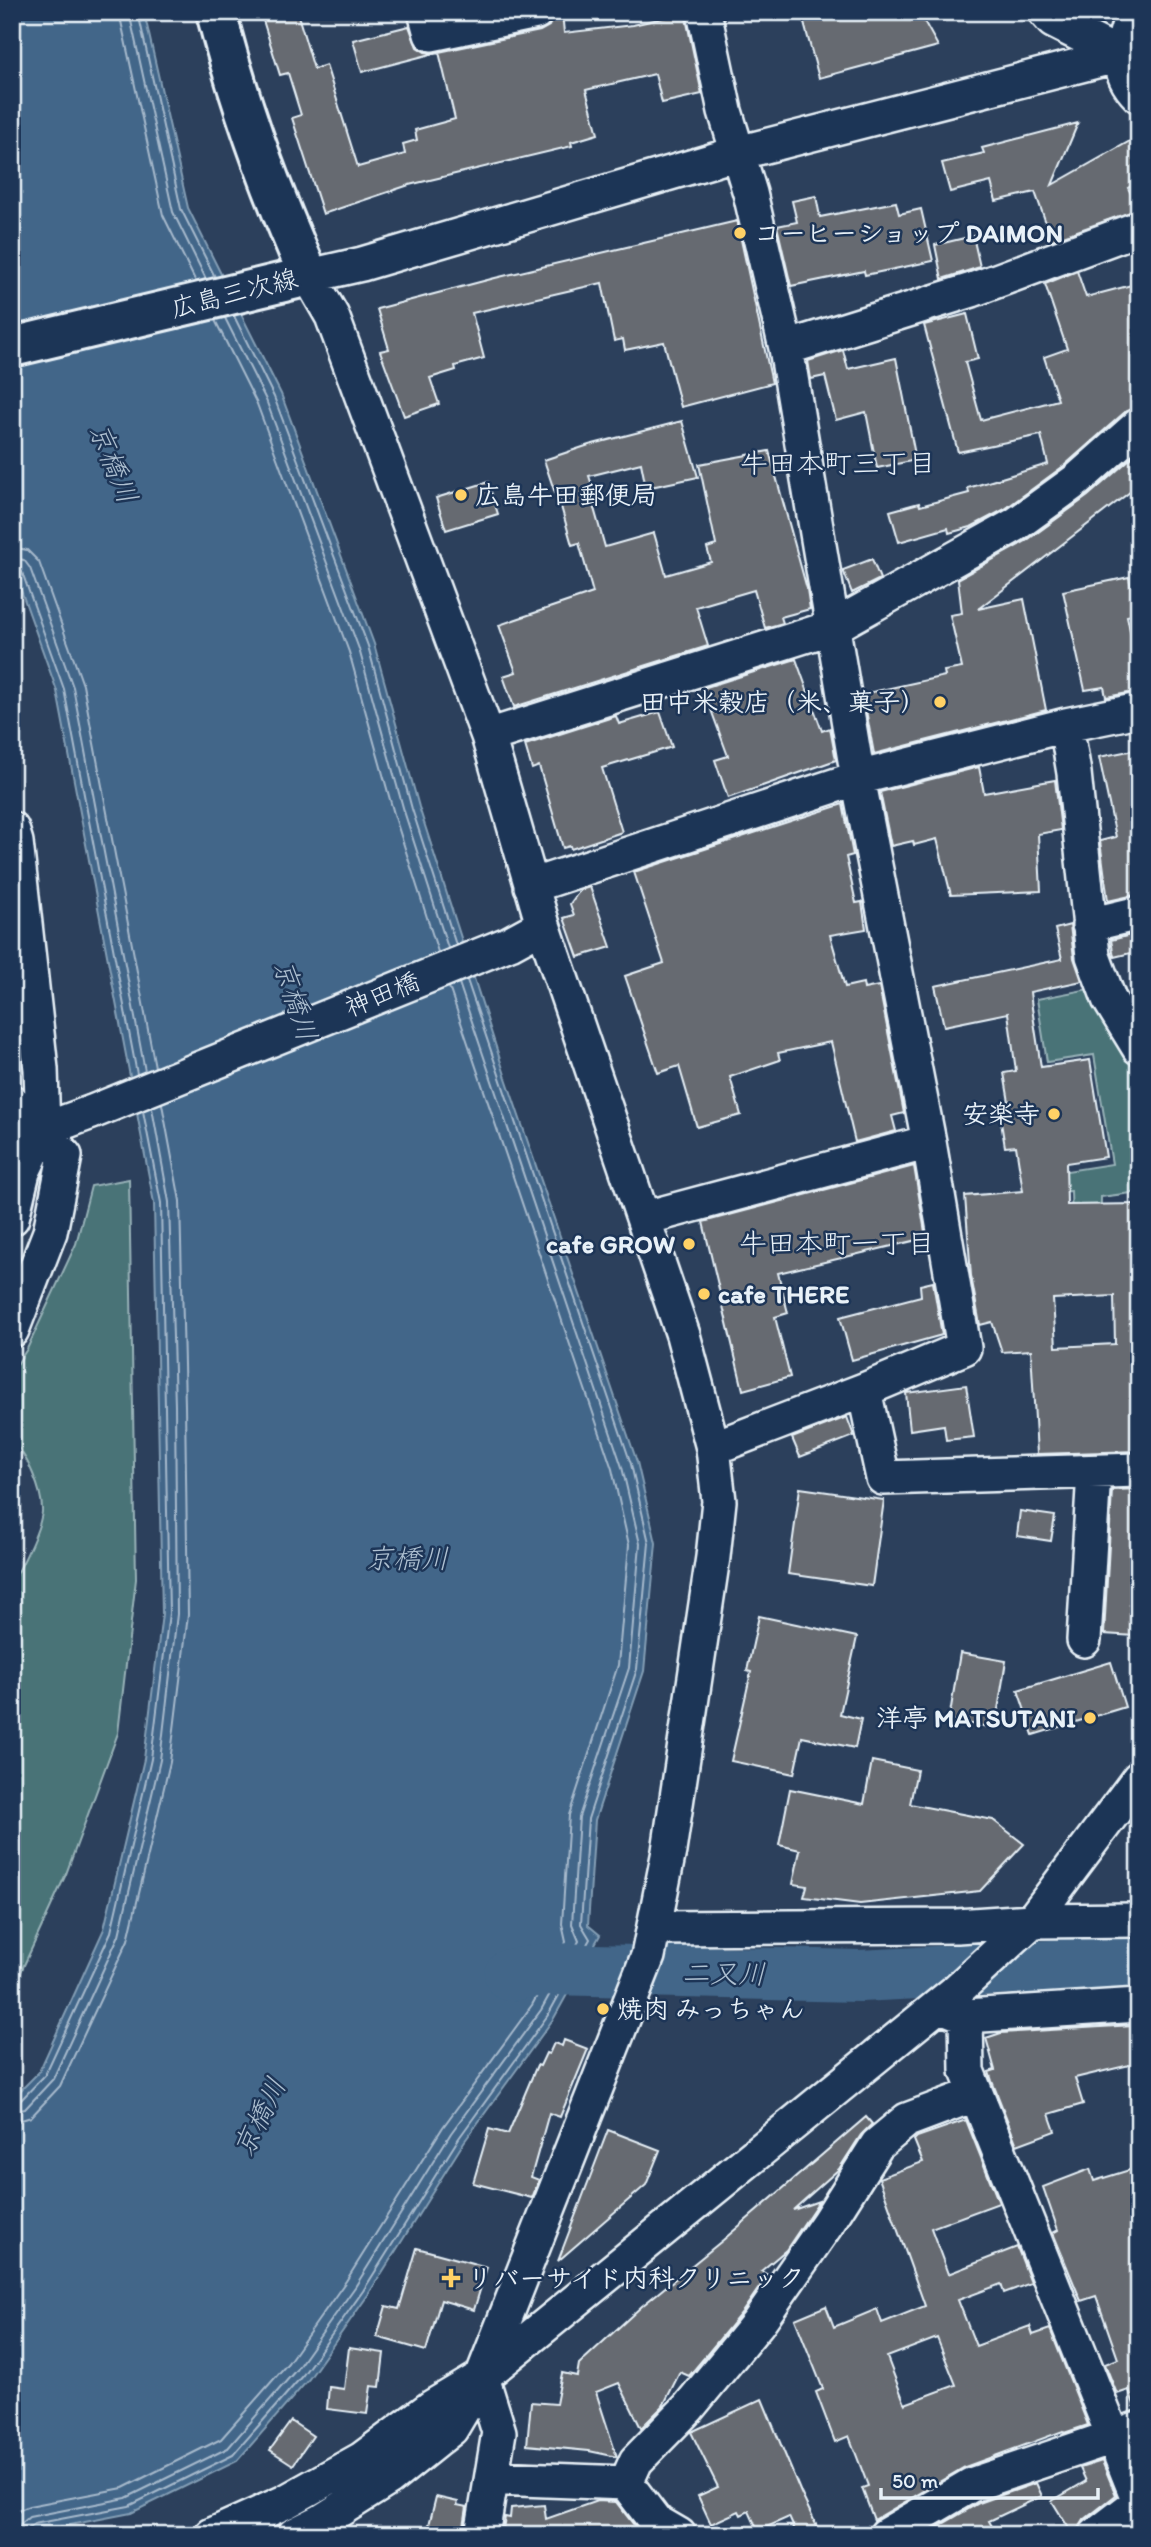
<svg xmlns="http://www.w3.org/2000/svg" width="1151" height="2547" viewBox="0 0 1151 2547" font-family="Itim,'Klee One',sans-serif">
	<rect width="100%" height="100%" fill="#2c405c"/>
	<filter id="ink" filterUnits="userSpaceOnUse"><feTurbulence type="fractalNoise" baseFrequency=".0143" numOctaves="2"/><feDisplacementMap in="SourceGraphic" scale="14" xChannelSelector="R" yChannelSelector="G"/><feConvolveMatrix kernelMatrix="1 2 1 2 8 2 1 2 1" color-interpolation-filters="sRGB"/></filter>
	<g filter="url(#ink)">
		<path fill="#497377" stroke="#98b2b8" stroke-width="2" d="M1094 988 1124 1045 1139 1068V1192L1101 1197 1100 1251 1073 1252 1071 1191 1023 1192 1022 1178 1112 1164 1094 1055 1047 1062 1037 999Z
			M129 1179 136 1579 118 1733 66 1874 19 1976 12 1981V1584C21 1566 40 1531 42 1512 43 1493 27 1453 12 1442V1372L27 1349 76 1244 91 1186Z"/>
		<path fill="#426689" stroke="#849eb5" stroke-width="2" d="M12 12H144L188 208 281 394 374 644 419 807 505 1075 637 1462 656 1543 644 1671 595 1820 588 1925 600 1935 554 2018 464 2142 368 2295 309 2379 237 2461 131 2513 18 2535H12V2099L39 2072 104 1929 144 1759 162 1614 154 1203 57 691 12 565Z"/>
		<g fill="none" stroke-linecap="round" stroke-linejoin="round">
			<path stroke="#a6b9cc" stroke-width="2" d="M119 12 163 215 196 282
				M129 12 173 212 206 279
				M138 12 181 209 215 277
				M234 316 274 397 368 646 412 809 456 945
				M225 318 266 400 359 649 404 811 448 948
				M215 320 257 404 349 652 394 814 438 952
				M12 547 27 550 39 562 83 685 155 1067
				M12 558 24 560 30 568 73 687 145 1071
				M12 566 18 567 22 572 64 689 137 1074
				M12 2103 20 2101 45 2075 111 1932 151 1759 169 1613 161 1203 143 1111
				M12 2112 25 2109 53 2079 119 1935 160 1760 177 1614 175 1405 169 1202 152 1108
				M12 2123 31 2117 60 2086 128 1940 170 1762 188 1615 185 1405 180 1201 162 1104
				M12 2518 20 2510 29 2506 123 2488 221 2439 288 2363 346 2281 443 2127 532 2005 566 1942 562 1924 569 1815 618 1665 629 1545 612 1469 449 987
				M19 2535 21 2524 29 2517 126 2498 228 2448 296 2370 355 2287 451 2133 541 2010 579 1941 572 1924 579 1817 629 1668 640 1544 622 1467 459 983
				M27 2535 29 2528 34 2524 129 2506 233 2455 303 2375 363 2291 459 2138 548 2015 590 1939 581 1924 588 1819 637 1669 649 1543 631 1464 467 980"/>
			<path stroke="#426689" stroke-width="52" d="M510 1975 548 1969 860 1976 1089 1964 1139 1963"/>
		</g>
		<path fill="#666b71" stroke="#e8f1f8" stroke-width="2" fill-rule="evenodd" d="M277 12H297L314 69 326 65 358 167 405 154 403 144 417 140 415 130 455 119 439 52 362 72 353 40 409 26 417 47 425 52 434 53 540 31 549 26 555 12H562L564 33 633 25 685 13 702 94 662 103 655 74 590 89 586 90 598 134 571 142 572 146 409 185 323 214 292 118 301 115 288 73 280 75 262 17Z
			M801 12H919L938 46 819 78Z
			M1078 123 1052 185 1139 136V182L1128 188 1139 209 1052 240 1035 192 996 201 991 182 950 192 942 163 984 153 982 148Z
			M816 196 820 217 896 202 899 214 921 209 933 261 865 275 864 271 791 286 777 226 797 222 792 201Z
			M737 221 772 383 681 407 664 342 625 350 623 339 614 341 602 283 472 313 484 358 455 366 456 370 430 378 439 404 404 416 380 351 389 349 377 309 495 278Z
			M973 236 980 267 942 279 935 245Z
			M1077 271 1086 297 1139 283V406L1126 411 1065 465 1005 509 971 527 949 533 948 528 899 542 890 511 919 503 920 506 969 493 968 488 1048 464 1041 435 958 452 924 325 967 314 978 359 965 362 981 420 1058 400 1044 357 1067 349 1045 284Z
			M843 350 848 369 896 358 916 460 877 468 866 412 836 420 825 376 811 379 808 361Z
			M682 421 698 477 646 488 641 463 589 476 592 485 588 487 605 547 654 533 666 575 711 562 707 548 716 545 699 464 769 451 807 589 810 609 781 617 783 623 765 628 754 590 696 607 708 646 514 707 503 676 516 672 499 625 593 593 579 543 572 545 558 496H556L544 460 589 445Z
			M1139 451V485L978 609 1024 599 1046 710 874 754 863 694 945 676 944 671 962 668 950 615 962 613 958 579 1026 541 1088 496Z
			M488 482 498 514 446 530 436 498Z
			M872 559 880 579 852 593 843 570Z
			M1129 577 1136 614 1127 616 1139 673V691L1106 697 1104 687 1085 690 1063 591Z
			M796 659 822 731 830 728 836 760 728 798 715 760 728 756 703 688Z
			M660 712 672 747 602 768 622 832 571 849 570 846 563 848 539 766 532 769 525 745 616 716 619 724Z
			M1139 749V894L1108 901 1100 841 1116 837 1099 757Z
			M979 767 984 793 1055 780 1061 830 1038 834 1041 891 951 895 937 839 914 845 913 841 891 846 880 792Z
			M843 804 853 855 846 857 856 903 862 902 866 929 830 935 845 987 863 983 864 989 879 986 904 1113 892 1116 896 1131 855 1142 831 1042 778 1053 780 1060 730 1077 741 1115 697 1127 679 1066 658 1073 625 976 664 963 634 872Z
			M590 887 611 947 578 957 564 918 574 915 570 904 580 890Z
			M1070 925 1074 958 1082 981 1030 992 1032 1008 1041 1067 1090 1060 1106 1157 1066 1163 1067 1205 1139 1204V1451L1037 1454 1031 1350 1002 1352 992 1322 980 1325 971 1276 965 1196 1023 1191 1016 1146 1005 1147 998 1104 1009 1102 1004 1073 1016 1071 1008 1013 944 1026 935 986 1062 959 1055 929ZM1114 1296 1115 1344 1056 1347 1053 1299Z
			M1139 933V951L1114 957 1111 940Z
			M914 1166 926 1238 778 1273 788 1313 775 1317 790 1377 743 1390 703 1222Z
			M933 1282 942 1335 852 1360 840 1317 921 1296 920 1285Z
			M966 1385 974 1437 946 1440 944 1425 910 1430 906 1393Z
			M847 1417 854 1436 800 1457 792 1438Z
			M800 1488 884 1500 872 1586 788 1574Z
			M1139 1489V1572L1135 1636 1104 1634 1112 1490Z
			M1020 1511 1055 1516 1051 1541 1017 1536Z
			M759 1616 857 1637 840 1714 861 1719 855 1748 802 1737 794 1774 731 1761 751 1672 747 1671Z
			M960 1653 1006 1661 995 1728 949 1720Z
			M1111 1662 1125 1707 1033 1735 1018 1690Z
			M872 1761 917 1770 910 1804 993 1820 1024 1844 980 1891 860 1904 804 1897 807 1886 793 1884 800 1850 779 1845 790 1789 864 1804Z
			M1134 2025 1138 2063 1075 2078 1083 2104 1049 2114 1055 2131 1017 2145 992 2081 989 2072 995 2070 986 2038 1001 2033Z
			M564 2040 588 2049 560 2117 549 2113 531 2177 539 2180 532 2198 473 2183 489 2129 508 2134 537 2065 540 2066 546 2053 549 2054 554 2043 562 2046Z
			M866 2117 872 2124 861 2135 839 2169 793 2210 819 2201 786 2250 761 2271 768 2275 743 2311 689 2376 680 2372 663 2406 641 2428 619 2383 596 2392 617 2457 589 2451 527 2445 531 2402 556 2404 562 2373 577 2376 579 2364 642 2306 723 2240Z
			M966 2120 999 2203 931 2228 948 2274 1017 2247 1031 2283 1004 2293 1001 2284 958 2300 976 2346 1030 2326 1033 2335 1050 2329 1088 2425 1064 2433 1063 2431 965 2467 874 2520 862 2488 868 2486 849 2436 835 2442 816 2392 823 2389 795 2319 826 2306 834 2327 877 2309 882 2323 925 2306 879 2178 923 2162 914 2140 917 2137ZM937 2338 956 2385 905 2404 887 2357Z
			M608 2130 660 2150 646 2185 558 2261Z
			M1139 2167V2407L1135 2408 1129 2390 1117 2394 1105 2364 1118 2359 1096 2296 1081 2301 1053 2233 1058 2230 1043 2187 1090 2169 1094 2181Z
			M417 2248 487 2267 474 2310 441 2300 426 2351 377 2337 386 2306 399 2309Z
			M349 2348 384 2353 380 2387 371 2386 367 2414 327 2409 329 2387 344 2389Z
			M762 2399 801 2493 821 2535H797L789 2517 758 2531 749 2511 741 2515 739 2511 711 2524 698 2496 718 2487 691 2432Z
			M291 2421 313 2436 293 2465 270 2450Z
			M1102 2461 1116 2495 1084 2520 1077 2532 1073 2535 1052 2501 1086 2481 1080 2468Z
			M1036 2483 1042 2496 989 2521 997 2535H924L979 2503Z
			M436 2497 458 2502 457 2505 467 2507 463 2533 429 2525Z
			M597 2501 616 2502 637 2529 621 2535H502L505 2517 510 2518 511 2508 544 2505 546 2519Z"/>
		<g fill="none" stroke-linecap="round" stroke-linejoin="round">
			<g stroke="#e8f1f8" stroke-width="38">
				<path id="minor" d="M425 12 431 34 536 12
					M704 12 725 111 750 193 786 348 858 778 929 1142 964 1348 864 1390 713 1448
					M1045 12 1053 21 1120 55
					M1133 12C1123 44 1111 69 1139 96
					M786 348 972 290 1139 228
					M1066 725 1074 773 1093 956 1109 999 1139 1048
					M488 736 833 627 1015 525 1077 480 1139 425
					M12 829 16 842 41 1069 43 1130 65 1156 50 1232 12 1330
					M531 886 858 778 1066 725 1139 710
					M1089 925 1139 913
					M12 1102 43 1130 23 1172 12 1218
					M12 1138 43 1130 92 1112 510 943 543 925
					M645 1218 929 1142
					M864 1390 883 1478 1139 1470
					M1084 1640 1094 1472
					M655 1928 957 1926 1032 1921 1139 1920
					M946 2008 966 2016 1139 2005
					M966 2016 967 2071 1139 2501
					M492 2478 626 2483
					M212 2535 285 2502 362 2459 432 2407 482 2377 955 1992 1032 1921 1139 1778
					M294 2535 322 2521 390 2478 451 2429 482 2377 648 1956 669 1851 713 1557 719 1501 713 1448 683 1335 543 925 488 736 332 316 309 276 362 264 738 153 1139 50
					M482 2535 499 2432 482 2377
					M679 2535 655 2521 626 2483 636 2461 688 2408 758 2323 827 2224 877 2145 907 2120 976 2094
					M886 2535 971 2485 1139 2428
					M1096 2535 1139 2502"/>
			</g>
			<g stroke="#e8f1f8" stroke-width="44">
				<path id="major" d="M12 347 309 276C271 191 239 102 216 12"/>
			</g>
			<use href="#minor" stroke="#1d3557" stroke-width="33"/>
			<use href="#major" stroke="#1d3557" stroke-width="38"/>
		</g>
	</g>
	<g fill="#ffd166" stroke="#1d3557" stroke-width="2.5">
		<circle cx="740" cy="233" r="7"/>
		<circle cx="461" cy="495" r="7"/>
		<circle cx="940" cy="702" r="7"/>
		<circle cx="1054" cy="1114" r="7"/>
		<circle cx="689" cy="1244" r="7"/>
		<circle cx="704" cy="1294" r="7"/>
		<circle cx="1090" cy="1718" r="7"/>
		<circle cx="603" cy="2009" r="7"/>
		<path d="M447.5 2267.5h7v7h7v7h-7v7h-7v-7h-7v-7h7z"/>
	</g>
	<g text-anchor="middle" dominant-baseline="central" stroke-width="5" stroke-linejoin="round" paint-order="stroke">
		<g font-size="26" font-weight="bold" fill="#e8f1f8" stroke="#1d3557" text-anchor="start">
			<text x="754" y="233">コーヒーショップ DAIMON</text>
			<text x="475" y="495">広島牛田郵便局</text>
			<text x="926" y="702" text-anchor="end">田中米穀店（米、菓子）</text>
			<text x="1040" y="1114" text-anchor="end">安楽寺</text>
			<text x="675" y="1244" text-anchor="end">cafe GROW</text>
			<text x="718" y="1294">cafe THERE</text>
			<text x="1076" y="1718" text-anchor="end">洋亭 MATSUTANI</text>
			<text x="617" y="2009">焼肉 みっちゃん</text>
			<text x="467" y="2278">リバーサイド内科クリニック</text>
		</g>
		<g font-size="26" fill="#e8f1f8" stroke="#1d3557">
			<text transform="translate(234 293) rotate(-14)">広島三次線</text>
			<text transform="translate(382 994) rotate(-22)">神田橋</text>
		</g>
		<g font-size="28" font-style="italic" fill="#aec0d1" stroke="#1d3557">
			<text transform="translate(114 463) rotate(68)">京橋川</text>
			<text transform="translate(296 1000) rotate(72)">京橋川</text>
			<text x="407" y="1558">京橋川</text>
			<text transform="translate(724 1973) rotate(1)">二又川</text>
			<text transform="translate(259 2117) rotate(-64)">京橋川</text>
		</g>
		<g font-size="28" fill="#e8f1f8" stroke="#1d3557">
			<text x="838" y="463">牛田本町三丁目</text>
			<text x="837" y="1243">牛田本町一丁目</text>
		</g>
	</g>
	<rect width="1151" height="2547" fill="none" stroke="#1d3557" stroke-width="42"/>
	<rect x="21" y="21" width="1109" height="2505" fill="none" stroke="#e8f1f8" stroke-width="2.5" filter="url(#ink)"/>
	<path d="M881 2488v10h217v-10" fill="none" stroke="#e8f1f8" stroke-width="3.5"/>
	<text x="892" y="2488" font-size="21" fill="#e8f1f8" stroke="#1d3557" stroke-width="5" paint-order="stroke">50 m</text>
</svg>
